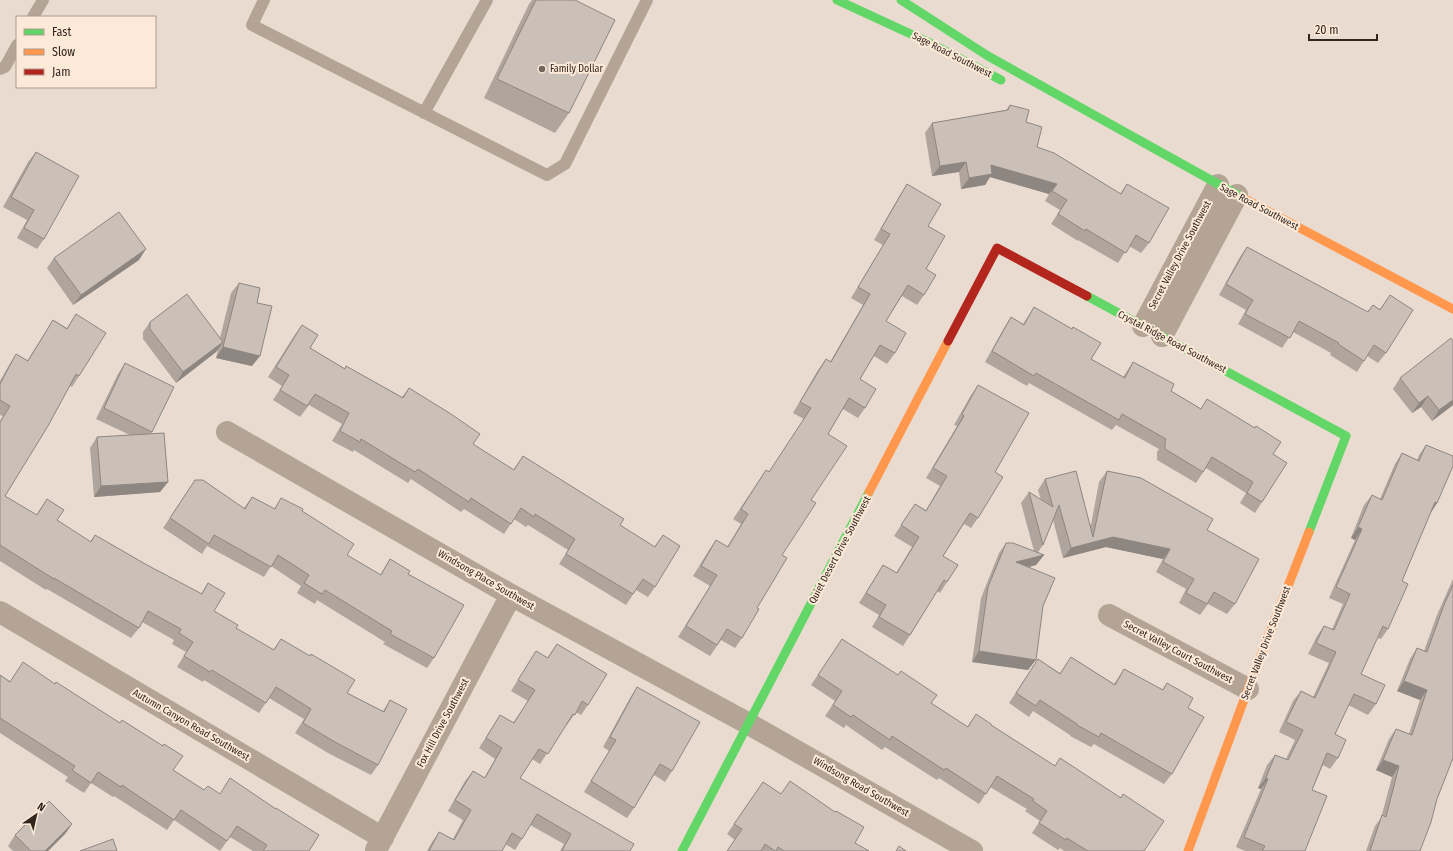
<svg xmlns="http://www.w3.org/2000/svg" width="1453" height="851" viewBox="0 0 1453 851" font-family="'Fira Sans Condensed',sans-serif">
	<rect width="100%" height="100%" fill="#eadbd0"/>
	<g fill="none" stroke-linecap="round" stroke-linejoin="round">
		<path stroke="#b4a495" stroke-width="12" d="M264 0 252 25 547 175 565 164 647 0
			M33 17 43 0
			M0 69 5 67 17 45
			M424 113 487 0"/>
		<path stroke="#b4a495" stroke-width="22" d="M1143 326 1218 185
			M1162 336 1237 195
			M227 432 511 595 749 724 972 851
			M0 612 383 838
			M1109 615 1248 689
			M376 850 511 595"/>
		<path stroke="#63d668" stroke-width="9" d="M837 0 928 42 1001 80
			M901 0 988 56 1245 199
			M1087 296 1346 436 1309 532
			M682 851 869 492"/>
		<path stroke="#ff974d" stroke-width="9" d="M1245 199 1453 309
			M869 492 948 341
			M1188 851 1248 689 1309 532"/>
		<path stroke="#b3261e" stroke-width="9" d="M948 341 997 248 1087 296"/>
	</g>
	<path fill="#afa59d" d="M532 0H575L569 113 555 133 484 98 529 4Z
		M1010 105 1026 122 1037 147 1120 194 1127 184 1149 243 1141 253 1129 246 1118 263 1078 240V241L1051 224 1060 210 1045 201 1049 194 990 177 985 185 961 189 959 172 932 176 925 133 932 123 1006 110Z
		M36 152 44 239 37 249 17 238 27 220 3 207 28 162Z
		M907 184 928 226 926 269 924 295 917 305 902 296 886 321 895 353 887 364 874 356 860 379 865 408 858 418 843 409 828 434 811 500 782 555 742 638 735 648 721 640 710 656 678 637 710 586 693 576 709 550 716 540 727 547 741 524 733 519 766 470 769 472 804 419 793 413 818 370 826 359 830 362 863 305 851 298 883 245 874 240 900 195Z
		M1247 247 1367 312 1373 305 1380 309 1390 295 1386 353 1378 363 1367 356 1357 372 1330 355 1331 353 1293 332 1282 348 1238 324 1246 310 1219 295 1240 257Z
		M54 258 139 260 73 305 47 268Z
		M239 283 257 303 252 366 216 358 218 349 216 352 176 383 143 339V332L150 322 220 338 231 293Z
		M1034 307 1091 359 1123 377 1133 362 1171 391 1201 409 1207 399 1273 454 1262 502 1255 513 1240 503 1246 493 1206 468 1196 483 1157 460V452L1159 449 1116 425 1112 430 1029 383 1027 386 985 362 1004 328 1011 317 1023 324Z
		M76 314 79 376 72 387 70 386 5 496 36 515 47 499 57 520 90 542 95 535 147 565 201 594 208 583 214 611 236 628 273 650 281 639 347 693 383 711 390 700 378 765 371 775 328 753 295 733 304 719 269 698 259 713 204 680 203 682 177 667 186 652 172 644 174 640 142 622 139 628 131 638 47 589 46 590 0 561V421L3 416 0 415V381L9 365 16 354 27 361 46 331 53 320 67 328Z
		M302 325 310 348 345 369 346 366 402 397 409 388 473 444 513 470 523 456 620 525 654 547 663 535 655 587 648 597 636 590 626 605 559 564 568 550 528 525 526 527 514 519 504 534 464 509 461 512 411 479 408 483 354 450 353 452 332 441 342 424 309 405 300 417 273 400 282 386 268 377 294 336Z
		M1453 341V405L1432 421 1421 407 1412 413 1393 389 1400 378Z
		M125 363 152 432 151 434 168 482 160 492 94 497 90 448 97 437 130 435 96 419 118 374Z
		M978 385 995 472 978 518 971 528 964 524 943 556 947 582 940 593 937 591 910 635 903 646 872 627 879 615 859 603 876 576 883 565 896 573 912 547 894 536 915 504 926 510 940 486 926 478 957 426 954 425 971 395Z
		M1426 445 1437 503 1431 512 1402 581 1388 629 1381 639 1377 638 1361 674 1376 704 1368 715 1348 705 1335 734 1338 758 1330 769 1323 765 1312 790 1305 851H1245L1236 847 1261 789 1258 788 1267 765 1275 755 1286 759 1295 740 1279 732 1293 701 1301 691 1313 697 1329 663 1308 654 1317 636 1324 626 1332 629 1343 604 1329 598 1355 540 1351 538 1364 505 1372 495 1380 499 1395 464 1402 453 1417 460 1419 455Z
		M1107 471 1207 530 1235 604 1227 614 1208 604 1200 615 1179 603 1186 589 1156 572 1163 559 1106 547 1063 558 1053 520 1043 545 1038 552 1044 555 1036 565 1029 567 1043 606 1028 670 972 662 981 598 999 553 1006 543 1034 551 1021 503 1029 492 1041 500 1038 490 1045 479 1091 525 1099 482Z
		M195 480 244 508 252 497 274 509 281 498 302 511 347 555 380 575 390 559 408 574 434 658 427 668 383 644 385 642 317 600 315 604 297 593 301 586 271 566 264 577 207 546 202 554 163 528Z
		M1453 579V758L1437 799 1420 851H1366L1375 826 1381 818 1392 777 1376 770 1389 739 1396 729 1409 734 1420 700 1397 691 1410 659 1417 648 1424 651 1437 615Z
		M842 639 931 703 967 727 976 714 991 725 1055 766 1060 758 1144 851H1064L1060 848 1058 850 1032 833 1040 821 1025 811 1027 809 990 787 979 804 939 778 937 780 885 747 882 750 846 725 844 728 825 716 835 701 811 685Z
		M557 644 588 705 581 715 576 712 567 725 566 724 540 764 532 759 520 778 630 851H560L564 844 530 825 522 839 515 850 505 844 502 851H427L432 842 439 832 453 839 463 820 448 811 465 781 473 771 484 778 495 759 479 748 500 715 513 723 528 701 511 691 529 662 536 651 547 658Z
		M1071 657 1114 684 1124 669 1162 690 1167 683 1188 708 1172 774 1164 784 1094 744 1091 747 1070 736V735L1033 711 1029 717 1009 703 1038 659 1060 673Z
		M0 675 10 681 173 770 204 790 309 851H253L230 837 220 851 174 820 167 830 114 796 113 797 91 783 84 793 65 781 68 777 0 733Z
		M637 687 672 771 665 782 654 775 634 808 627 818 584 792 609 751 603 747 630 698Z
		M763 782 855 843 869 851H727L735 840 727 834Z
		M72 824 65 834 48 851H13L8 846 15 835Z"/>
	<path fill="#8e8680" d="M966 162 959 172 932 176 940 166Z
		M991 165 1057 184 1049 194 990 177 985 185 961 189 969 178Z
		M146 249 139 260 73 305 81 295Z
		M223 342 216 352 176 383 183 372Z
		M223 347 260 356 252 366 216 358Z
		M1428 396 1421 407 1412 413 1419 403Z
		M1453 400V405L1432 421 1439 410Z
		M168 482 160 492 94 497 101 486Z
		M1435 502 1437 503 1430 514Z
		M1358 527 1362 529 1355 540 1351 538Z
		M1113 537 1170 549 1163 559 1106 547 1063 558 1071 548Z
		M1044 555 1036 565 1008 572 1016 562Z
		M979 651 1036 660 1028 670 972 662Z
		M1404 681 1427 690 1420 700 1397 691Z
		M1383 760 1399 766 1392 777 1376 770Z
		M1266 778 1268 779 1261 789 1258 788Z
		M72 824 65 834 48 851H45Z"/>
	<path fill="#cbc0b7" stroke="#8e8680" d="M536 0H575L615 20 569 113 497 79Z
		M1010 105 1029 110 1026 122 1042 127 1037 147 1054 153 1121 194 1127 184 1169 208 1149 243 1136 235 1126 253 1086 229 1085 231 1058 214 1067 200 1052 191 1057 184 991 165 992 174 969 178 966 162 940 166 932 123 1008 110Z
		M36 152 79 176 44 239 24 228 34 210 11 197Z
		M907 184 941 204 928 226 945 236 926 269 936 275 924 295 908 285 886 321 906 333 895 353 880 345 860 379 876 389 865 408 849 398 828 434 847 446 811 500 816 503 782 555 787 558 757 608 759 609 742 638 727 629 717 645 686 626 717 575 701 566 716 540 728 547 748 514 741 509 766 470 769 472 811 408 800 402 826 359 831 362 870 294 858 287 890 234 881 229Z
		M119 212 146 249 81 295 54 258Z
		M1247 247 1368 312 1373 305 1380 310 1390 295 1413 310 1386 353 1374 345 1364 361 1338 344 1339 343 1299 321 1290 338 1245 314 1253 300 1226 284Z
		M239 283 260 288 257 303 272 306 260 356 223 347Z
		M187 294 223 342 183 372 150 329V322Z
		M1034 307 1072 329 1073 327 1101 343 1091 359 1125 378 1133 362 1174 384 1171 391 1201 409 1207 399 1255 428 1256 426 1281 442 1273 454 1287 463 1262 502 1247 493 1253 482 1212 457 1203 472 1165 449V442L1166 439 1122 414 1119 420 1036 373 1034 376 992 351 1011 317 1024 325Z
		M76 314 106 333 79 376 76 374 48 426 5 496 37 515 47 499 64 510 57 520 91 542 95 535 147 565 202 594 208 583 225 593 214 611 238 625 236 628 274 650 281 639 310 656 311 654 355 680 347 693 384 712 390 700 407 709 378 765 335 742 303 723 311 709 276 687 266 703 212 670 210 672 184 656 193 642 179 633 181 629 148 611 139 628 54 578V579L0 545V422L10 406 0 400V384L16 354 28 361 53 320 67 329Z
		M302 325 318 335 310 348 345 369 346 366 403 398 409 388 451 414 480 434 473 444 514 470 523 456 624 519 620 525 655 547 663 535 680 546 655 587 643 579 633 594 566 554 575 539 535 514 534 517 521 508 511 524 471 498 469 502 418 469 415 472 361 439 360 442 340 431 349 413 315 394 307 406 280 390 289 375 276 367Z
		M1451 338 1453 341V400L1439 410 1428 396 1419 403 1400 378Z
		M125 363 174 387 152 432 104 408Z
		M978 385 1029 413 995 472 1003 477 978 518 970 513 943 556 958 565 947 582 944 580 910 635 879 617 886 605 866 593 883 565 897 573 919 537 901 525 915 504 926 511 947 476 933 468 964 416 962 414Z
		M164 433 168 482 101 486 97 437Z
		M1426 445 1453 456V466L1437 503 1435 502 1402 581 1408 584 1388 629 1383 626 1361 674 1385 685 1376 704 1354 694 1335 734 1346 740 1338 758 1327 753 1312 790 1327 796 1305 851H1262L1265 846 1244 837 1268 779 1266 778 1275 755 1288 760 1303 730 1286 722 1301 691 1315 698 1336 652 1316 643 1324 626 1334 630 1350 594 1336 587 1362 529 1358 527 1372 495 1382 500 1402 453 1419 461Z
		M1076 471 1093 537 1107 471 1141 478 1213 519 1207 530 1259 559 1235 604 1214 592 1207 604 1186 593 1194 579 1163 562 1170 549 1113 537 1071 548 1059 505 1043 545 1029 492 1053 507 1045 479Z
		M195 480H203L245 509 252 497 275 509 281 498 303 509 302 511 354 544 347 555 381 575 390 559 410 571 408 574 464 605 434 658 390 634 392 631 325 590 322 594 304 583 309 575 278 555 271 567 214 535 209 544 170 518Z
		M1006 543H1013L1044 555 1016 562 1055 578 1043 606 1036 660 979 651 988 587Z
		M1453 585V758L1437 799 1431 822 1420 851H1370L1382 815 1386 817 1399 766 1383 760 1396 729 1412 735 1427 690 1404 681 1417 648 1427 652 1444 605Z
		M842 639 898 675 901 671 937 695 931 703 968 727 976 714 991 724V725L1055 766 1060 758 1121 798 1123 794 1164 821 1144 851H1088L1067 838 1066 840 1039 823 1047 811 1033 801 1034 799 997 776 986 794 946 768 944 770 892 736 890 740 853 715 851 717 833 705 842 691 818 675Z
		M557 644 607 674 588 705 582 701 575 715 573 714 548 754 539 749 520 778 634 844 630 851H562L571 834 537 814 522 839 512 833 502 851H429L439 832 454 840 471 810 455 800 473 771 485 778 502 748 486 738 500 715 514 723 535 690 518 680 536 651 548 658Z
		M1071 657 1115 685 1124 669 1163 690 1167 683 1193 698 1188 708 1204 717 1172 774 1101 733 1099 737 1077 725V724L1040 700 1036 706 1016 693 1038 659 1060 674Z
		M23 662 55 684 56 682 120 723 122 720 163 746 164 744 183 756 173 770 204 790 208 786 220 794 230 778 276 809V808L319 835 309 851H263L267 845 237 826 227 841 181 810 174 820 122 785 121 787 98 772 91 783 72 770 75 766 0 718V675L10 682Z
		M637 687 700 722 672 771 660 764 634 808 591 781 616 740 610 737Z
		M790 781 835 812 836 811 864 827 855 843 869 851H784L778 847 776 851H775L765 844 761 851H727L742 829 734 824 763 782 781 794Z
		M49 801 72 824 45 851H31L15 835Z
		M113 839 117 851H80Z
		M899 846 906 851H896Z"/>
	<circle fill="#72665d" stroke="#fde9d8" stroke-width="1.5" cx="542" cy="69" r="4"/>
	<g text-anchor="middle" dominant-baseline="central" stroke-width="4" stroke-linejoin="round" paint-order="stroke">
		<g font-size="10" fill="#31271f" stroke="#fde9d8">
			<text transform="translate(952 55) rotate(27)">Sage Road Southwest</text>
			<text transform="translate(1259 207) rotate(28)">Sage Road Southwest</text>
			<text transform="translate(1180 255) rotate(-62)">Secret Valley Drive Southwest</text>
			<text transform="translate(1172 342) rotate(28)">Crystal Ridge Road Southwest</text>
			<text transform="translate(840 550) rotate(-62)">Quiet Desert Drive Southwest</text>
			<text transform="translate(486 580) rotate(30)">Windsong Place Southwest</text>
			<text transform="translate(1266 643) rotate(-69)">Secret Valley Drive Southwest</text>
			<text transform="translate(1178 652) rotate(28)">Secret Valley Court Southwest</text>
			<text transform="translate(443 723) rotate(-62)">Fox Hill Drive Southwest</text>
			<text transform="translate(191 725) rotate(30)">Autumn Canyon Road Southwest</text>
			<text transform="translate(861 787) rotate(30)">Windsong Road Southwest</text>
		</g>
		<g font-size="10" fill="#31271f" stroke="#fde9d8" text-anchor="start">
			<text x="550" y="69">Family Dollar</text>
		</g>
	</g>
	<rect x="16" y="16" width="140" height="72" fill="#fde9d8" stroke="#ab9b8e"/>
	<rect x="24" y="29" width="20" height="6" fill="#63d668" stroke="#ab9b8e"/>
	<text x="52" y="36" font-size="12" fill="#31271f">Fast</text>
	<rect x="24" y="49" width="20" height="6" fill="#ff974d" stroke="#ab9b8e"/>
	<text x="52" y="56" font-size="12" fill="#31271f">Slow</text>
	<rect x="24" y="69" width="20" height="6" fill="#b3261e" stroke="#ab9b8e"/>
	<text x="52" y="76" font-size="12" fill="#31271f">Jam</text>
	<g transform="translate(36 815) rotate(34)" stroke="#fde9d8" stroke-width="3" paint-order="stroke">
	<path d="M0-3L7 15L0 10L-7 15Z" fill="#31271f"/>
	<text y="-6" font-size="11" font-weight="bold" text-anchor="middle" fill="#31271f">N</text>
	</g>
	<path d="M1309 34v6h68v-6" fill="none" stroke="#31271f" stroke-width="2"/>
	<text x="1315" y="34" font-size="12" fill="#31271f" stroke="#fde9d8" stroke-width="3" paint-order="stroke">20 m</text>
</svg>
